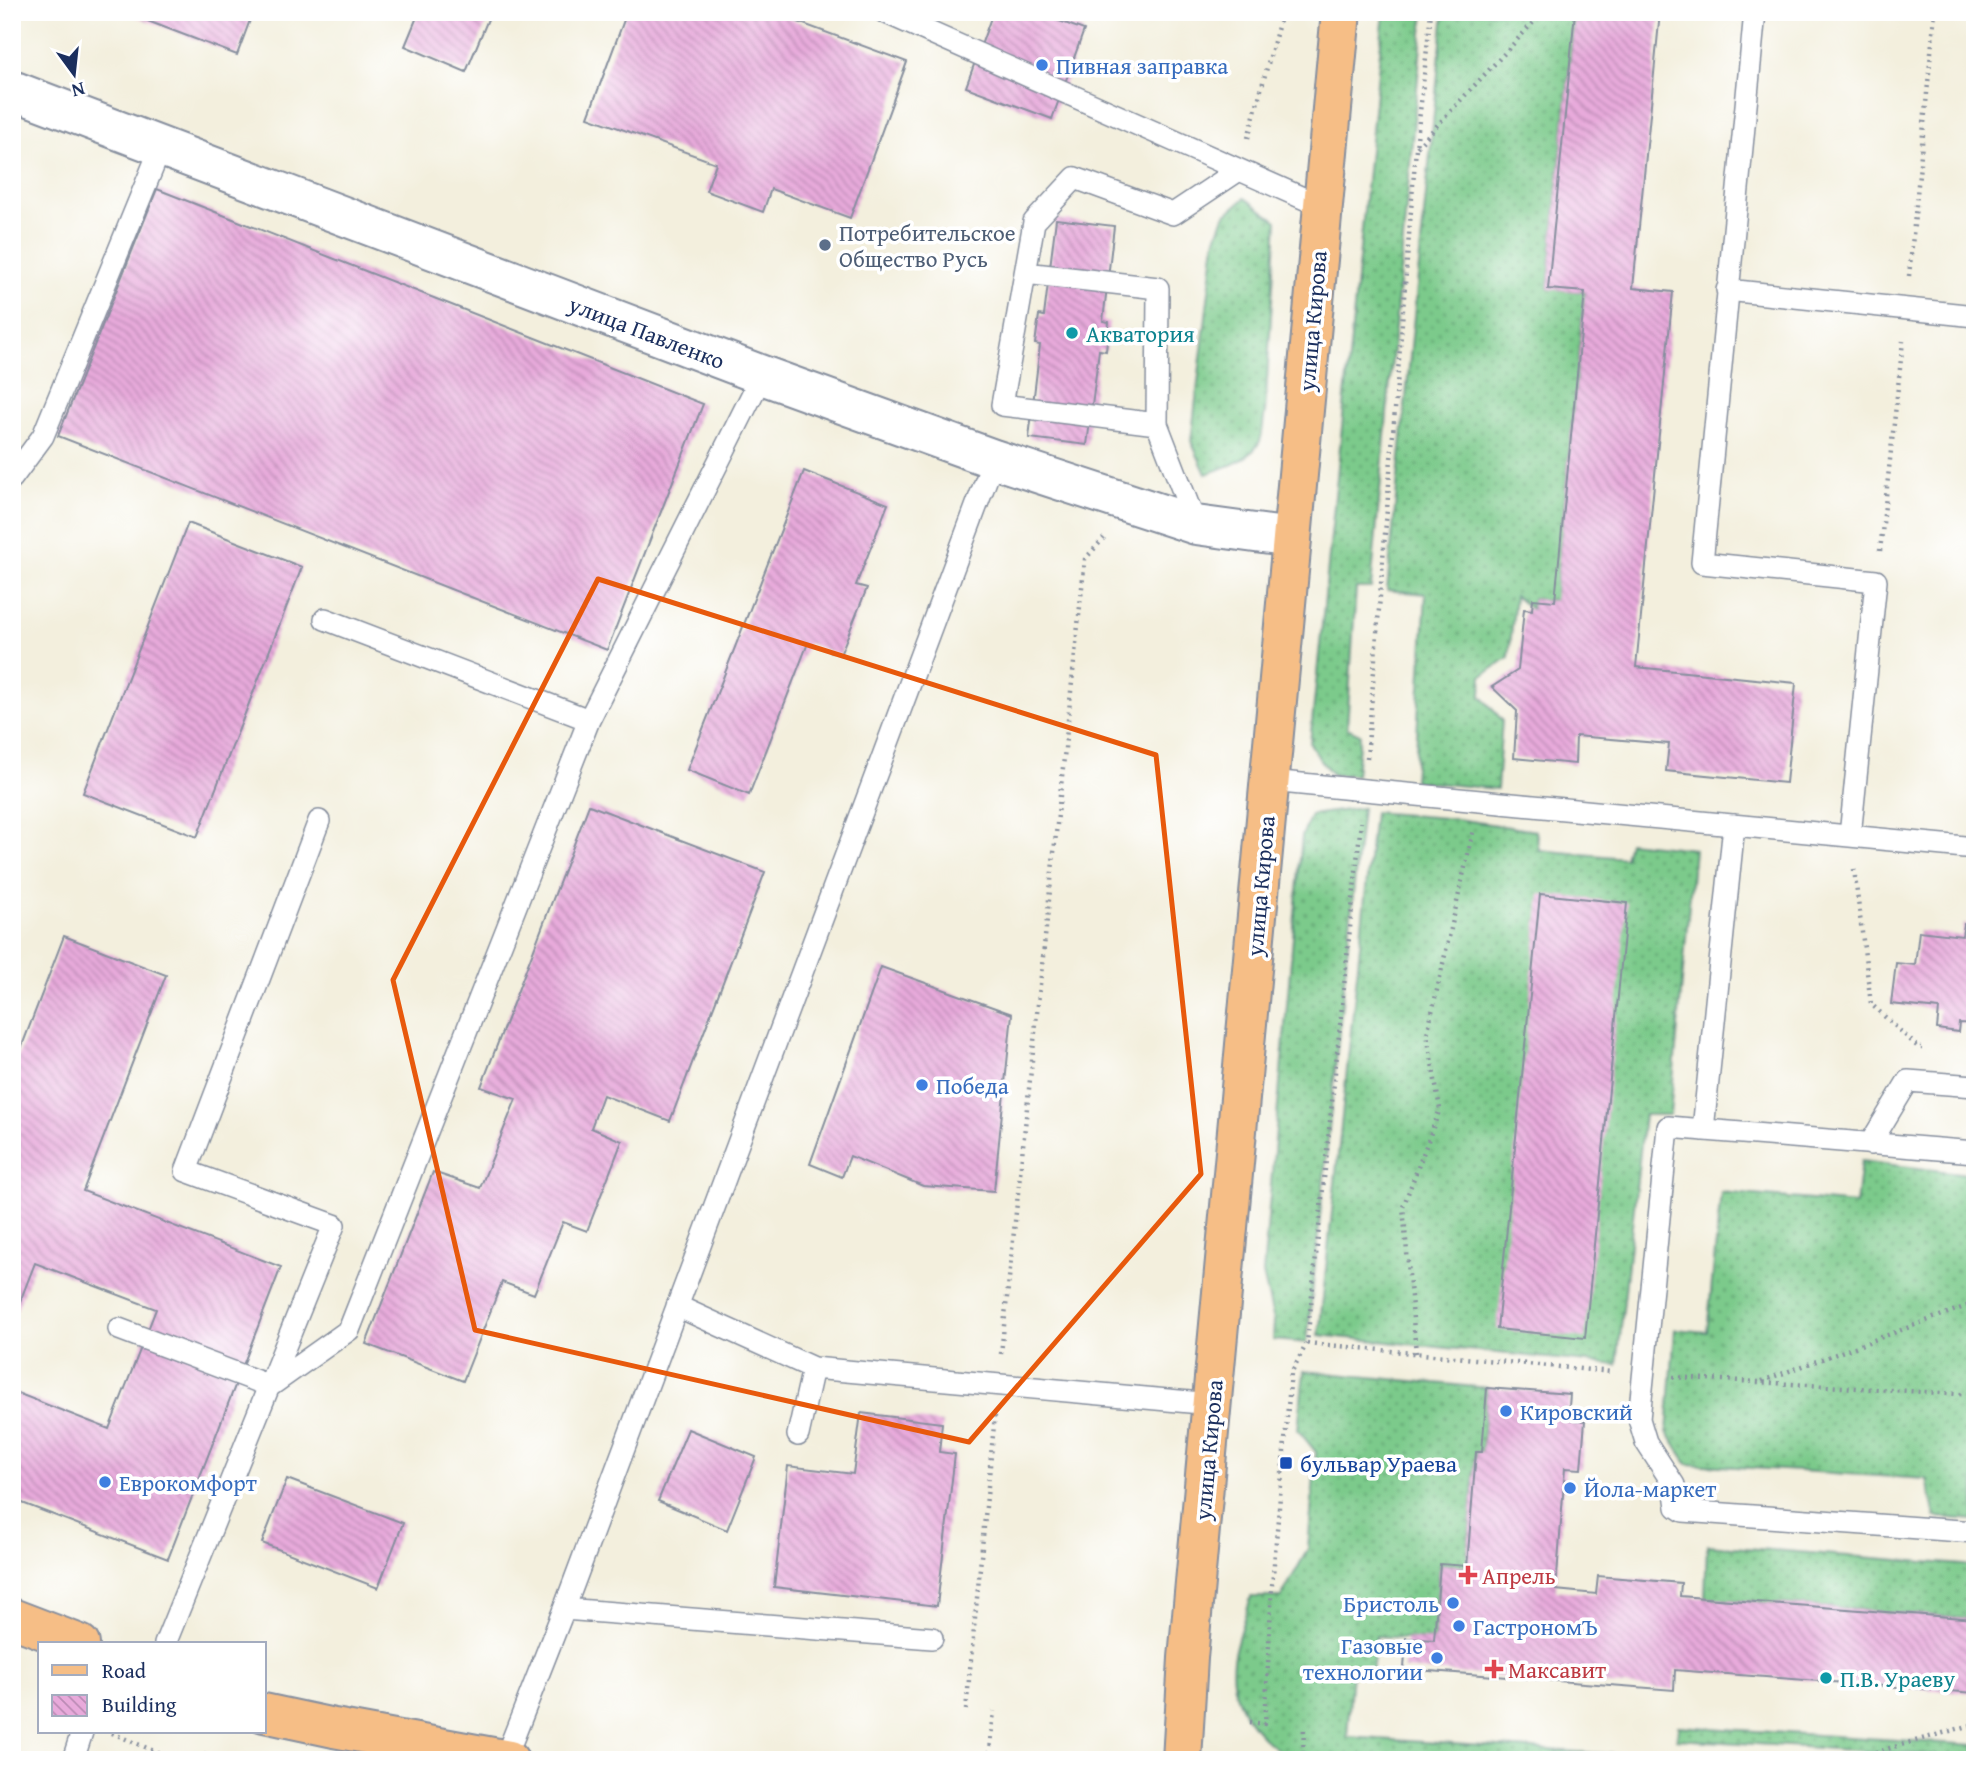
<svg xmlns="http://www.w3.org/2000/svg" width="1987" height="1772" viewBox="0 0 1987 1772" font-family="'Gentium Book Plus',serif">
	<defs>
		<pattern id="grass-dots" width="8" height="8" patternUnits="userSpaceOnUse" patternTransform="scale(1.75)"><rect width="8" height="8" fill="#7bca8b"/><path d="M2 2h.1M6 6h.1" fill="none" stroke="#64a475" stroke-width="1.8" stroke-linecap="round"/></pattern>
		<pattern id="building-back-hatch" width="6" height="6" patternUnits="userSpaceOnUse" patternTransform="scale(1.75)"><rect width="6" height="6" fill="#e8aadb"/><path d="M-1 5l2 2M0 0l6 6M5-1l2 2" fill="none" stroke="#bb8bb5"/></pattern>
	</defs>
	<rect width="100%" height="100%" fill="#fff"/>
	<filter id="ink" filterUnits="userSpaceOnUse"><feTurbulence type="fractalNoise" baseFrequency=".0143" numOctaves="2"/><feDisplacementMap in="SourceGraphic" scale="14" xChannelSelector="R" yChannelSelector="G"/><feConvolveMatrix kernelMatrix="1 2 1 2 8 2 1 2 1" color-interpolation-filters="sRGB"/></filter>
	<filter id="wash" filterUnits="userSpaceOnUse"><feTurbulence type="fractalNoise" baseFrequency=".00686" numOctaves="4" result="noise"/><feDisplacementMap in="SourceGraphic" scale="28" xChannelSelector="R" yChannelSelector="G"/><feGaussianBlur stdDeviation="1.57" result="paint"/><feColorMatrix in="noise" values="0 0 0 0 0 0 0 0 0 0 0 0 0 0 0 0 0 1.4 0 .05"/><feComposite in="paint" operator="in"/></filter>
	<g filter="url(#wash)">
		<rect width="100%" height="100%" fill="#f3efdd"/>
		<path fill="url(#grass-dots)" stroke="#4b7c74" stroke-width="2" d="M1384 12H1424L1371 588H1356L1347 728 1360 734 1356 775H1333L1320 760 1310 743Z
			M1444 12H1575L1548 288 1585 292 1555 601 1533 599 1532 610 1515 596 1509 657 1482 676 1481 696 1502 720 1497 789 1414 781 1426 594 1387 590Z
			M1245 198 1277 221 1265 412C1263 421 1263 433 1260 441 1250 461 1225 467 1206 474L1191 441 1215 241 1224 216Z
			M1362 808 1307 1343 1273 1340 1274 1321 1263 1274 1302 836 1311 815Z
			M1374 812 1457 819 1536 831 1539 850 1625 858 1629 842 1694 849 1670 1115H1644L1617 1365 1319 1335Z
			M1861 1161 1967 1174 1974 1198 1968 1255 1975 1257V1520L1935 1517 1927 1479 1688 1464 1667 1432 1675 1329 1707 1332 1721 1192 1856 1204Z
			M1304 1371 1487 1388 1482 1452H1476L1467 1566 1440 1564 1434 1640 1376 1636 1372 1673 1352 1671 1347 1737 1700 1760H1298C1261 1746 1227 1703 1233 1660 1236 1639 1245 1617 1251 1597H1281L1308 1549 1316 1452 1298 1430Z
			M1707 1545 1975 1566V1619L1705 1598Z
			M1678 1726 1975 1745V1758L1677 1739Z"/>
		<g id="blocks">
			<path fill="url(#building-back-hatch)" d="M124 12H253L237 55Z
				M419 12H491L466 72 405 46Z
				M627 12H771L907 62 850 218 771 189 763 212 706 191 716 163 588 117Z
				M993 12H1035L1084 30 1052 119 966 87Z
				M1575 12H1660L1633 288 1673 292 1636 667 1796 683 1786 783 1666 771 1669 744 1576 736 1575 764 1514 758 1517 711 1492 687 1518 670 1524 609 1532 610 1533 599 1555 601 1585 292 1548 289Z
				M157 189 703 404 607 650 58 436Z
				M1056 219 1114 226 1103 321 1109 322 1106 351 1099 350 1087 445 1029 438 1040 345 1035 344 1039 315 1044 316Z
				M804 471 888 504 856 585 867 588 840 655 808 643 749 795 687 770Z
				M188 523 302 567 197 837 83 793Z
				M589 805 765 872 670 1121 603 1095 591 1128 622 1141 587 1231 563 1222 534 1294 502 1282 463 1381 366 1344 433 1172 480 1188 516 1099 481 1087Z
				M1540 894 1627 903 1585 1338 1497 1329Z
				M1964 924 1975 925V1024L1959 1023 1958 1032 1937 1029 1939 1009 1891 1004 1896 963 1915 965 1919 931 1962 936Z
				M64 936 166 975 83 1191 281 1267 168 1559 12 1499V1391L109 1429 156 1309 35 1263 12 1322V1072Z
				M881 967 1012 1014 994 1191 923 1186 850 1156 842 1177 810 1164Z
				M1487 1388 1570 1394 1568 1419 1585 1421 1581 1469 1565 1468 1556 1590 1596 1594 1598 1576 1681 1583 1680 1596 1975 1619V1693L1675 1670 1674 1690 1404 1669 1406 1638 1434 1640 1440 1564 1467 1566 1476 1452H1482Z
				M861 1413 942 1423 939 1452 955 1454 937 1606 774 1587 788 1466 853 1474Z
				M688 1429 756 1457 727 1530 658 1501Z
				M287 1479 403 1523 378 1588 262 1543Z"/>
		</g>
	</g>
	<g filter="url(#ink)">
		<use href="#blocks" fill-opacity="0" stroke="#878f9e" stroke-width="2"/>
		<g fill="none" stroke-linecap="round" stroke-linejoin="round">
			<g stroke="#878f9e" stroke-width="24">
				<path id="lane" d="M884 12 1323 207
					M1755 12 1702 563 1876 581 1850 836
					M1025 273 1158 288 1157 424
					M1727 290 1975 316
					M12 478 43 436 161 147
					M1196 525 1157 424 1002 405 1034 222 1075 178 1173 214 1239 170
					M325 619 589 720
					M1270 781 1975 848
					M1703 1130 1734 825
					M1870 1144 1908 1081 1975 1086
					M1975 1152 1668 1127 1639 1419 1646 1442 1674 1485 1677 1507 1683 1511 1975 1532
					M677 1306 813 1368 1212 1404
					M119 1329 270 1386 349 1330 589 720 762 375
					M798 1435 813 1368
					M564 1609 932 1638
					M165 1644 334 1225 186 1171 319 821
					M505 1759 564 1609 994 459
					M73 1760 82 1732"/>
			</g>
			<g stroke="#878f9e" stroke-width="42">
				<path id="street" d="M12 90 762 375 994 459 1196 525 1292 538"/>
			</g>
			<g stroke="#878f9e" stroke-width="42">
				<path id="primary" d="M12 1618 80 1644
					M264 1713 334 1728 509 1760
					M1182 1760 1188 1658 1341 12"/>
			</g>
			<path stroke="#878f9e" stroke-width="4.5" stroke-dasharray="2 5" stroke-linecap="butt" d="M1248 138 1282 12
				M1417 147 1543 12
				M1909 276 1935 12
				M1880 551 1903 341
				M1367 758 1416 148 1431 12
				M1854 869 1871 1004 1919 1048H1922
				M1307 1343 1612 1372
				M1416 1353 1403 1207 1440 1109 1427 1034 1473 832
				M1001 1354 1085 559 1104 538
				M1673 1377 1975 1395
				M1762 1381 1975 1303
				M966 1710 995 1415
				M1250 1722 1265 1724 1272 1586 1291 1373 1307 1343 1361 822
				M112 1733 175 1760
				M190 1760 205 1755 228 1760
				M989 1760 994 1711
				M1303 1760 1304 1726
				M1848 1760 1975 1724"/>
			<use href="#lane" stroke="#fff" stroke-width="21"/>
			<use href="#street" stroke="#fff" stroke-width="38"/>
			<use href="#primary" stroke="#f6be86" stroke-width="38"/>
		</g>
	</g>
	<path fill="none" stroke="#e8590c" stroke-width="5" stroke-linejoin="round" d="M598 579 1156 755 1201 1174 969 1442 475 1330 393 980Z"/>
	<g fill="#3f7fe0" stroke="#fff" stroke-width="2.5">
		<circle cx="1042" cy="65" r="7"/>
		<circle cx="922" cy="1085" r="7"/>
		<circle cx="1506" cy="1411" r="7"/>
		<circle cx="105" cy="1482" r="7"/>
		<circle cx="1570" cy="1488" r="7"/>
		<circle cx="1453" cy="1603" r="7"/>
		<circle cx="1459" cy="1626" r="7"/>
		<circle cx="1437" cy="1658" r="7"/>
	</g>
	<circle fill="#5c6f8a" stroke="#fff" stroke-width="2.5" cx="825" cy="245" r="7"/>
	<g fill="#0f9aa8" stroke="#fff" stroke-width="2.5">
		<circle cx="1072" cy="333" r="7"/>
		<circle cx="1826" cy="1678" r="7"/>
	</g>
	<rect fill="#1a4fb4" stroke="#fff" stroke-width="2.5" x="1279" y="1456" width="14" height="14" rx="3.5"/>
	<g fill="#e0444e" stroke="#fff" stroke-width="2.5">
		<path d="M1464.5 1564.5h7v7h7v7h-7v7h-7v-7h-7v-7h7z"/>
		<path d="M1490.5 1658.5h7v7h7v7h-7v7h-7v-7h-7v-7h7z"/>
	</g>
	<g text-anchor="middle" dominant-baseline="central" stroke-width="7" stroke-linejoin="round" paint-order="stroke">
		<g font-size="23" fill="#366cbe" stroke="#fff" text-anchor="start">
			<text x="1056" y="65">Пивная заправка</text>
			<text x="936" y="1085">Победа</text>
			<text x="1520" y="1411">Кировский</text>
			<text x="119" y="1482">Еврокомфорт</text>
			<text x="1584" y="1488">Йола-маркет</text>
			<text x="1439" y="1603" text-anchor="end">Бристоль</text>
			<text x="1473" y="1626">ГастрономЪ</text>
			<text x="1423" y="1645" text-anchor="end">Газовые<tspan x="1423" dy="26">технологии</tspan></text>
		</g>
		<g font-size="23" fill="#4e5e75" stroke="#fff" text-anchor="start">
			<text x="839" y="232">Потребительское<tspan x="839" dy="26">Общество Русь</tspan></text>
		</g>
		<g font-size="23" fill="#1b2f5e" stroke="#fff">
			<text transform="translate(1312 321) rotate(-85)">улица Кирова</text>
			<text transform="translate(647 332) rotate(21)">улица Павленко</text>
			<text transform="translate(1260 886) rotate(-85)">улица Кирова</text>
			<text transform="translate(1208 1450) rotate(-85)">улица Кирова</text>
		</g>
		<g font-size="23" fill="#0d838f" stroke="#fff" text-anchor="start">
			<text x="1086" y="333">Акватория</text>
			<text x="1840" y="1678">П.В. Ураеву</text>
		</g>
		<g font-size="23" fill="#164399" stroke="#fff" text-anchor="start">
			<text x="1300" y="1463">бульвар Ураева</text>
		</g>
		<g font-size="23" fill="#be3a42" stroke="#fff" text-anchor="start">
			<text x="1482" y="1575">Апрель</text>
			<text x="1508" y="1669">Максавит</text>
		</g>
	</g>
	<rect width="1987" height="1772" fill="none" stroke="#fff" stroke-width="42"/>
	<rect x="38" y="1642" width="228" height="91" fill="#ffffff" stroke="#a4acbf" stroke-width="2"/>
	<rect x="52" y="1665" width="35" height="10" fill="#f6be86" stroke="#a4acbf" stroke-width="2"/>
	<text x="102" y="1678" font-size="21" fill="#1b2f5e">Road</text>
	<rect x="52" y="1695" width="35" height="21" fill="url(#building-back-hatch)" stroke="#a4acbf" stroke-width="2"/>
	<text x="102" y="1712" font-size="21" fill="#1b2f5e">Building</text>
	<g transform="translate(74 74) rotate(165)" stroke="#ffffff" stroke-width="5" paint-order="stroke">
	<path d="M0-5L12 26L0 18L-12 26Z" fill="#1b2f5e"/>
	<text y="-10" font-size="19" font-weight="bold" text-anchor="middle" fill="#1b2f5e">N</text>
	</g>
</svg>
